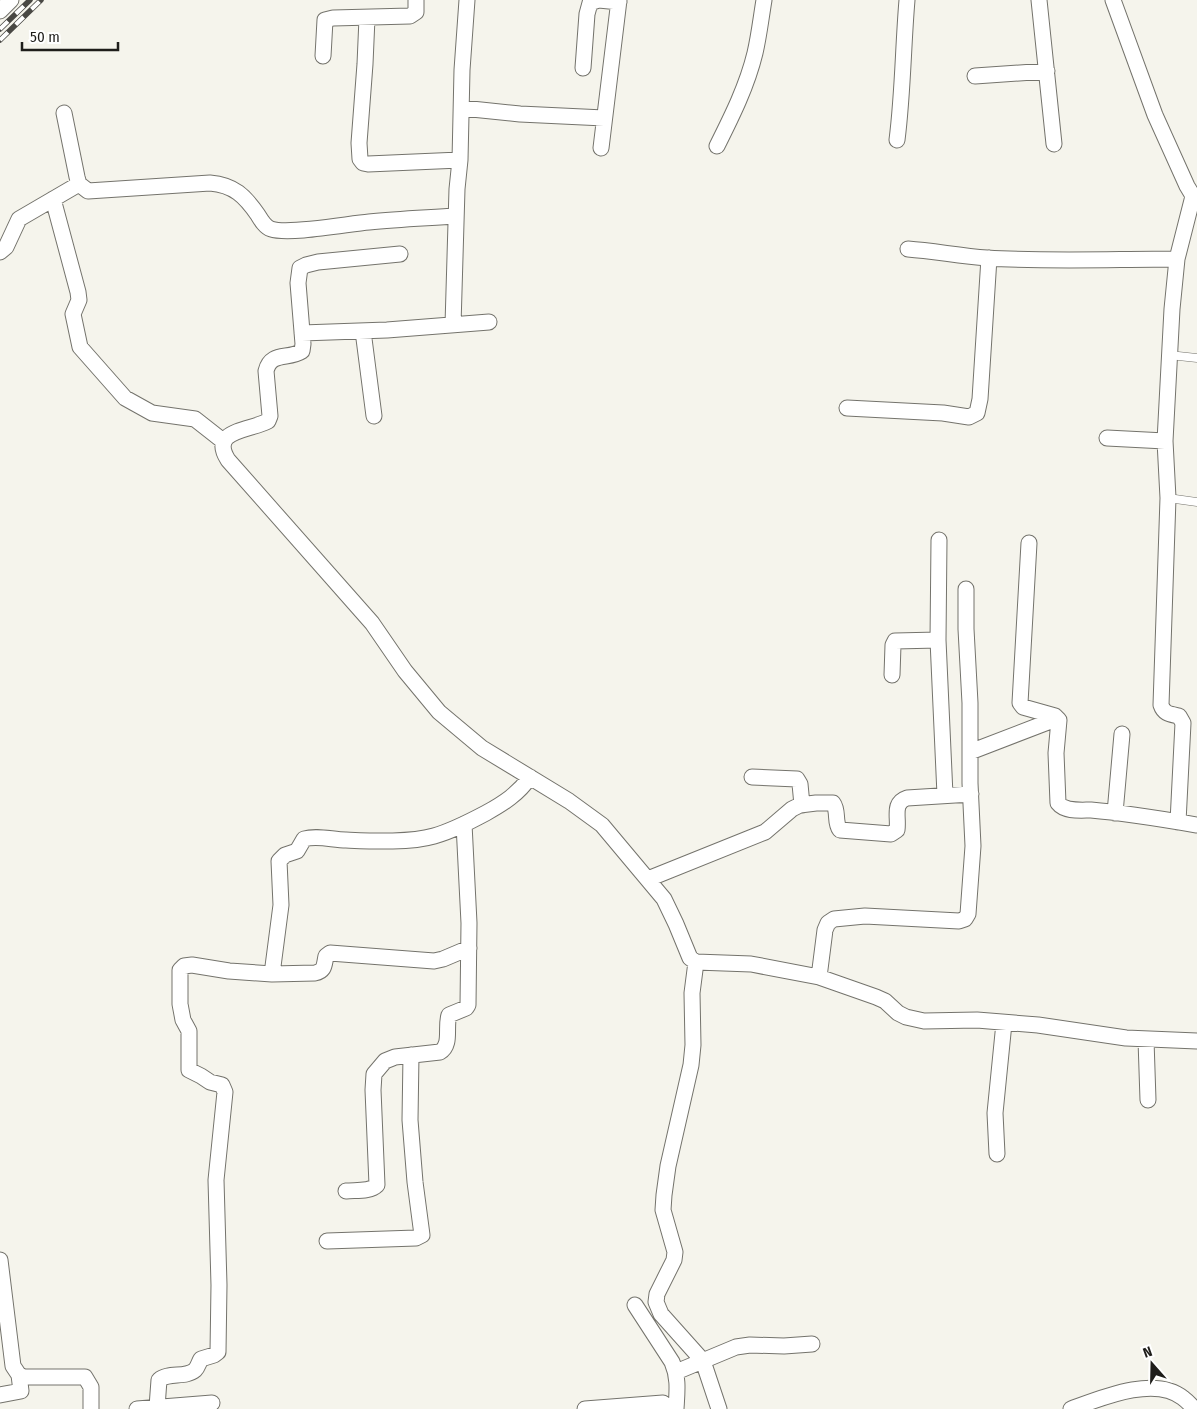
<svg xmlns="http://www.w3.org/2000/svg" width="1197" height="1409" viewBox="0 0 1197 1409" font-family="'Fira Sans Condensed',sans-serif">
	<rect width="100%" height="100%" fill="#f5f4ec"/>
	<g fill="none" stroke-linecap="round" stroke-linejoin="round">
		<g stroke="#74736c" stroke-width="9">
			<path id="lane" d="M1169 355 1197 358
				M1168 498 1197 502"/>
		</g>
		<g stroke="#74736c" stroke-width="17">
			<path id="street" d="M1039 0 1054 144
				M1113 0 1155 115 1187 186 1193 196 1197 198
				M0 11 11 0
				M367 18 365 64 359 143 360 159 363 163 368 164 460 160
				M323 56 325 20 333 18 410 16 416 12V0
				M583 68 587 14 590 3 599 0 619 2
				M975 76 1047 71
				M462 108 520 114 604 118
				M64 113 77 177 79 184 88 191 210 183C234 185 245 196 258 215 261 220 265 227 271 229 289 235 347 224 369 222 398 219 427 218 456 216
				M897 140C903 93 903 47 907 0
				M717 146C732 116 747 86 755 53 759 36 761 18 764 0
				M601 148 619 0
				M53 199 78 292 79 300 73 314 80 347 125 398 152 413 195 419 223 441
				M908 249C934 251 960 256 987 258 1050 262 1114 259 1177 259
				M0 252 6 247 19 219 79 184
				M400 254 318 262 306 265 300 268 298 283 303 344 302 351C288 360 271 351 266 371L270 416 268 421C249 431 209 430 228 460L372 623 405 671 439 712 482 748 569 801 602 825 664 899 676 924 690 958 696 962 751 964 819 977
				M453 325 457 189 460 160 462 70 467 0
				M363 331 374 416
				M302 333 387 330 489 322
				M847 408 943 413 969 417 977 413 980 399 989 258
				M1107 438 1165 441
				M939 540 938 640 945 795
				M1029 543 1020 703 1023 707 1055 716 1059 720 1056 753 1058 803C1065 812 1081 810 1091 810 1127 813 1162 819 1197 825
				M966 589V629L970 703V783L973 846 968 914 965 919 959 921 865 916 834 919 828 923 825 930 819 977 876 997 885 1001 898 1013 906 1017 924 1021 977 1020 1038 1025 1126 1038 1197 1041
				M892 675 893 645 895 641 938 640
				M970 752 1048 722 1055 716
				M752 777 797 779 800 784 802 805
				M1115 813 1122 734
				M1178 822 1183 723 1179 716C1170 714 1164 714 1161 705L1168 498 1165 441 1172 309 1177 259 1193 196
				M648 879 765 832 792 809 800 805 816 803H833C839 811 834 822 840 830L891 834 897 830C899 817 892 803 907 798L971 794
				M696 962 692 993 693 1045 691 1065 668 1166 664 1195 663 1210 675 1252 674 1260 657 1294 656 1302 661 1314 703 1361 719 1409
				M272 974 281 905 279 861 285 855 297 851 304 839C317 835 333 840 346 840 371 841 410 843 434 836 452 831 469 822 486 813 504 803 518 794 530 777
				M1146 1040 1148 1100
				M997 1154 995 1113 1004 1023
				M346 1191C356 1190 370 1192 377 1185L373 1090 374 1074 385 1061 395 1057 440 1052C452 1045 445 1027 449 1015L466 1008 468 1005 469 923 464 824
				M327 1241 416 1238 422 1235 415 1182 410 1120 411 1055
				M0 1260 13 1366 19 1375 24 1377H85L91 1387V1409
				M635 1305 672 1362C679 1378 677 1392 676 1409
				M676 1372 736 1347 750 1345 784 1346 812 1344
				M0 1395 21 1391 19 1375
				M157 1407 159 1380C168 1372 186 1378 195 1370 198 1367 199 1362 201 1359L214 1355 218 1352 219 1285 216 1180 225 1092 222 1085 210 1082 201 1076 189 1070V1031L183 1020 180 1004V970L184 966 192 965 229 971 272 974 315 973C325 971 324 965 326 956L330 953 434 961 443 959 469 948
				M137 1409 212 1403
				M585 1409 663 1403 670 1409
				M1071 1409C1101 1398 1155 1375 1183 1398 1187 1401 1191 1405 1194 1409"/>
		</g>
		<use href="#lane" stroke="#fff" stroke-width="8"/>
		<use href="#street" stroke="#fff" stroke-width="15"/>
		<g stroke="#494844" stroke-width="5.5">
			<path id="rail" d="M0 29 30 0
				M0 40 41 0"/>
		</g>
		<use href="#rail" stroke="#fff" stroke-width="4" stroke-dasharray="11" stroke-linecap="butt"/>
	</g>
	<g transform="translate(1152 1364) rotate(340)" stroke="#ffffff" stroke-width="4" paint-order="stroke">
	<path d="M0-4L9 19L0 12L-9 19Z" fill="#1e1d1a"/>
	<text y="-8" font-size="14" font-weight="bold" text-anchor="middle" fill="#1e1d1a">N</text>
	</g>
	<path d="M22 42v8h96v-8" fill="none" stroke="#1e1d1a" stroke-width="2.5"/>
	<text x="30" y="42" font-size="15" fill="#1e1d1a" stroke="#ffffff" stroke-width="4" paint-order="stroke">50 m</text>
</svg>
